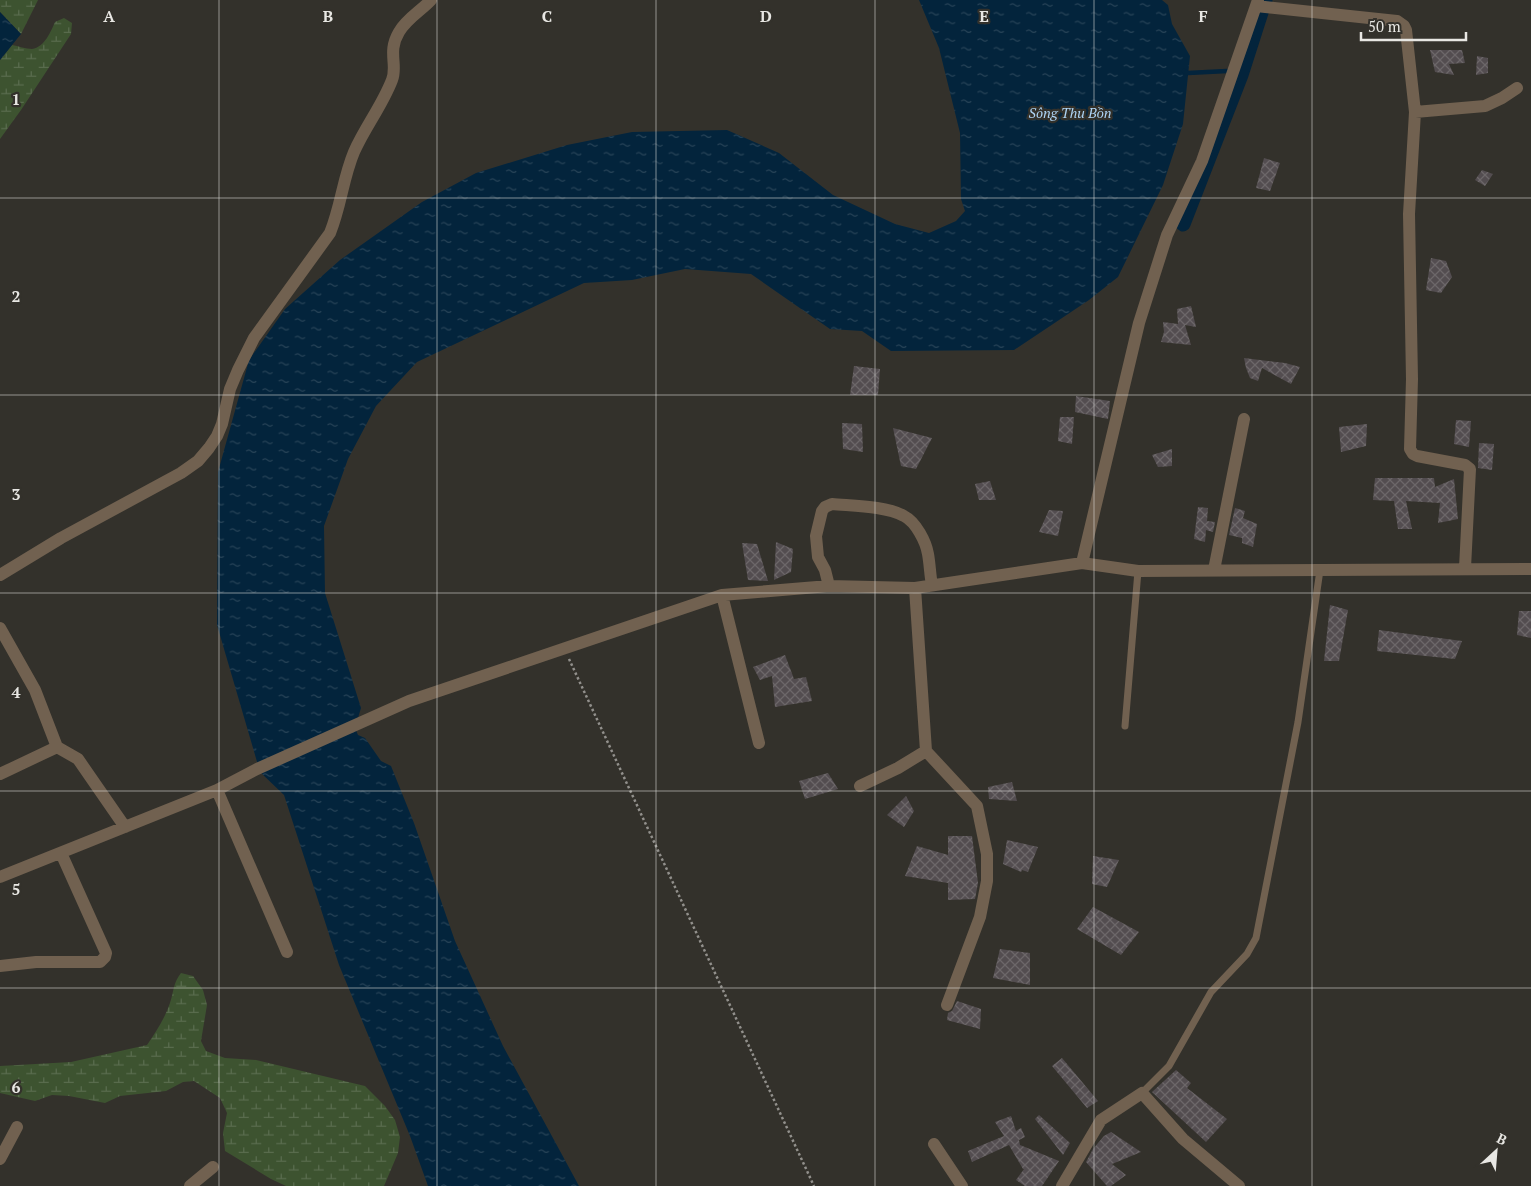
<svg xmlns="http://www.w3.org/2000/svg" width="1531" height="1186" viewBox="0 0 1531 1186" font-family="'PT Serif',serif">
	<defs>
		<pattern id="wetland-marsh" width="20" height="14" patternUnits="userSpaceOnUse" patternTransform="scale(1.25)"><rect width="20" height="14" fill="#3d5330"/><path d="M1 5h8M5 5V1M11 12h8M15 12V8" fill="none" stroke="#596c4e"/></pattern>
		<pattern id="water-ripples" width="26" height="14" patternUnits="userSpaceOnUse" patternTransform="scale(1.25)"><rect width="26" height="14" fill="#03243c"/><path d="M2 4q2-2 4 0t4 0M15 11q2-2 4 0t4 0" fill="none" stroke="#284458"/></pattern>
		<pattern id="building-cross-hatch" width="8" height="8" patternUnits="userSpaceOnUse" patternTransform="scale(1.25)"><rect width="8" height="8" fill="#534d50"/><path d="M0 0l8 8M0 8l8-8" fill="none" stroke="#6c6769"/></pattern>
	</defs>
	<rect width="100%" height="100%" fill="#33312b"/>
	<path fill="url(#wetland-marsh)" d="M0 0H38L21 34 0 12Z
		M64 18 72 23 71 34 21 110 0 139V60L12 45C18 46 26 49 32 49 45 47 51 31 55 22Z
		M181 973 193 976 203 990 207 1005 201 1041 206 1051 225 1058 256 1060 365 1086 385 1106 395 1120 400 1137 398 1153 384 1186H286L271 1179 225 1151 223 1133 227 1113 220 1098 194 1081 183 1082 166 1091 120 1096 105 1103 69 1096 52 1095 35 1101 0 1093V1066L71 1062 147 1045C156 1032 165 1018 170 1003 174 991 173 983 181 973Z"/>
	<path fill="url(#water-ripples)" d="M919 0H1162L1168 5 1172 24 1190 56 1183 124 1163 185 1118 277 1089 300 1014 350 891 351 862 331 830 329 751 274 685 269 632 280 584 283 417 362 376 406 348 459 324 526 325 593 361 708 355 728 358 735 365 738 381 761 391 766 414 823 455 941 503 1046 579 1186H428L410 1136 339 965 284 795 260 772 217 625 218 472 249 360 285 309 340 260 422 202 476 173 567 145 632 132 727 130 779 153 833 195 895 224 929 233 956 221 965 211 961 199 960 133 939 48Z
		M0 12 21 34 0 60Z"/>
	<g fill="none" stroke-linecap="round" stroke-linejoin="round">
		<path stroke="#03243c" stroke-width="4.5" d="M1184 71 1188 73 1227 71"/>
		<path stroke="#03243c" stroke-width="15" d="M1183 224 1241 75 1265 0"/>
	</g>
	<path fill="url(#building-cross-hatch)" d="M1430 50H1462L1465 63 1449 64 1454 75 1435 72Z
		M1477 56 1488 58V73L1476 75Z
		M1264 158 1280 163 1270 191 1256 188Z
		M1482 170 1493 174 1485 186 1475 180Z
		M1431 258 1446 261 1452 277 1441 293 1426 290Z
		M1191 306 1196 327 1185 325 1191 345 1161 342 1164 332 1163 322 1178 324 1177 309Z
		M1244 358 1285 363 1300 367 1291 384 1262 368 1258 381 1250 378 1246 368Z
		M854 366 880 369 878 395H850Z
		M1076 396 1110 401 1108 419 1075 412Z
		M1060 417H1074L1072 444 1058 441Z
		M1456 420 1471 421 1469 447 1454 444Z
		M842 423 862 424 863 452 843 449Z
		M1367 424 1366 446 1341 452 1339 427Z
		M893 428 932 438 916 469 901 466Z
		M1479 443 1494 444 1492 470 1478 468Z
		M1172 449V466L1158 467 1152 455Z
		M1375 478H1434L1435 487 1454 479 1458 519 1438 523 1440 503 1406 501 1412 529H1398L1394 501 1373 500Z
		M990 481 996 500H979L975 484Z
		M1198 507 1208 508 1207 521 1215 522 1213 532 1206 530 1205 542 1194 539Z
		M1235 508 1245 511 1243 518 1257 524 1253 547 1242 543V538L1229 535Z
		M1049 510 1063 511 1058 536 1039 532Z
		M776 542 793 549 791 572 774 580Z
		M742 543 757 544 768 581 748 580Z
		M1330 605 1348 610 1339 661H1324Z
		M1519 611H1531V638L1517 635Z
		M1379 630 1462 641 1455 659 1377 651Z
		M785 655 794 679 806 677 812 701 775 707 772 676 760 680 753 667Z
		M828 773 838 789 805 799 799 781Z
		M1012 782 1017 801 989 799 988 787Z
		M906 796 914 811 904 827 887 815Z
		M948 836H972L978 883 975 899 948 900V883L905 876 917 846 948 855Z
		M1007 840 1038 847 1028 872 1022 870 1021 872 1003 864Z
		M1093 856 1119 860 1107 887 1092 884Z
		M1093 907 1139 932 1121 955 1077 929Z
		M1000 949 1030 953V985L993 978Z
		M957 1001 981 1009 980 1029 947 1020 948 1013 952 1011Z
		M1062 1058 1098 1101 1087 1108 1052 1066Z
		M1176 1070 1191 1083 1187 1088 1227 1119 1206 1142 1152 1092Z
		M1039 1115 1070 1143 1063 1155 1035 1119Z
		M1011 1116 1016 1131 1021 1128 1025 1137 1019 1140 1020 1145 1059 1161 1042 1186H1025L1016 1180 1024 1169H1023L1009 1145 972 1162 968 1151 1004 1136 995 1122Z
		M1111 1132 1141 1152 1112 1164 1126 1175 1111 1186H1107L1086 1162 1093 1149 1104 1136Z"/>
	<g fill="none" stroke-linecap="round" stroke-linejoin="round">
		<path stroke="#92908c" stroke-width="2.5" stroke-dasharray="2.5 2.5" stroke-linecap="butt" d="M569 659 814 1186"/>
		<path stroke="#716150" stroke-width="7" d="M1125 726 1138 571
			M1142 1093 1169 1066 1211 992 1247 954 1256 938 1298 722 1320 570"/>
		<path stroke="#716150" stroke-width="12" d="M1256 6 1397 21 1404 26 1406 30 1415 112 1409 214 1412 379 1410 449 1413 454 1417 456 1465 465 1470 469 1465 568
			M1415 112 1485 106 1502 98 1517 88
			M1082 563 1139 323 1167 235 1202 161 1258 0
			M1214 570 1244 419
			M0 575 61 538 181 473 198 461 209 448 217 436 222 424 230 389 238 370 254 338 330 233C341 206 343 178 354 152 365 127 382 106 392 80 398 65 387 52 399 32 407 18 421 11 431 0
			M829 586 825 570 818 557 816 536 822 511 825 507 832 504C853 506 886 506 904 516 916 522 926 542 928 554 930 565 930 575 932 585
			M915 588 926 751 977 806 987 854V881L980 917 947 1005
			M722 595 759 743
			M0 628 35 690 57 747 78 759 125 827
			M0 774 57 747
			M860 786 898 768 926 751
			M217 790 287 952
			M0 877 217 790 257 769 409 701 722 595 829 586 915 588 1082 563 1138 571 1531 569
			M0 966 36 962H100L105 957 106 953 61 853
			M934 1144 962 1186
			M0 1159 17 1127
			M190 1186 213 1167
			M1062 1186 1101 1120 1142 1093 1183 1139 1239 1186"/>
	</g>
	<path fill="none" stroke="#e8e7e3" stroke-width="1" stroke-opacity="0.55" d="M219 0V1186M437 0V1186M656 0V1186M875 0V1186M1094 0V1186M1312 0V1186M0 198H1531M0 395H1531M0 593H1531M0 791H1531M0 988H1531"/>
	<g text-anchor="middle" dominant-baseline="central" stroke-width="4.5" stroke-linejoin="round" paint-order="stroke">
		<g font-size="14" font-style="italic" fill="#aed5f6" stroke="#33312b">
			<text x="1070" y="112">Sông Thu Bồn</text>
		</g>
	</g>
	<g font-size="16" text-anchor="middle" font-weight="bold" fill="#e8e7e3" stroke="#33312b" stroke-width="4.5" stroke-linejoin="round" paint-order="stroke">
		<text x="109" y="22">A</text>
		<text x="328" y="22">B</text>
		<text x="547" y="22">C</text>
		<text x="766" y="22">D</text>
		<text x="984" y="22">E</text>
		<text x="1203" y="22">F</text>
		<text x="16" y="105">1</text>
		<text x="16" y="302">2</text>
		<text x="16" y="500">3</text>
		<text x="16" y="698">4</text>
		<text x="16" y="895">5</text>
		<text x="16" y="1093">6</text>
	</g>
	<g transform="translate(1496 1151) rotate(26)" stroke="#33312b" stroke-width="4" paint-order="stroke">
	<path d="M0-4L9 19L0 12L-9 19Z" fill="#e8e7e3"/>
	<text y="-8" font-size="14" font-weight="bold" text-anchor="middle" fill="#e8e7e3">B</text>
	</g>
	<path d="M1361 32v8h105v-8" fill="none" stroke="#e8e7e3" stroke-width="2.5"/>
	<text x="1368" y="32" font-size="15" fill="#e8e7e3" stroke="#33312b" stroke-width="4" paint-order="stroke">50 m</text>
</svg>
